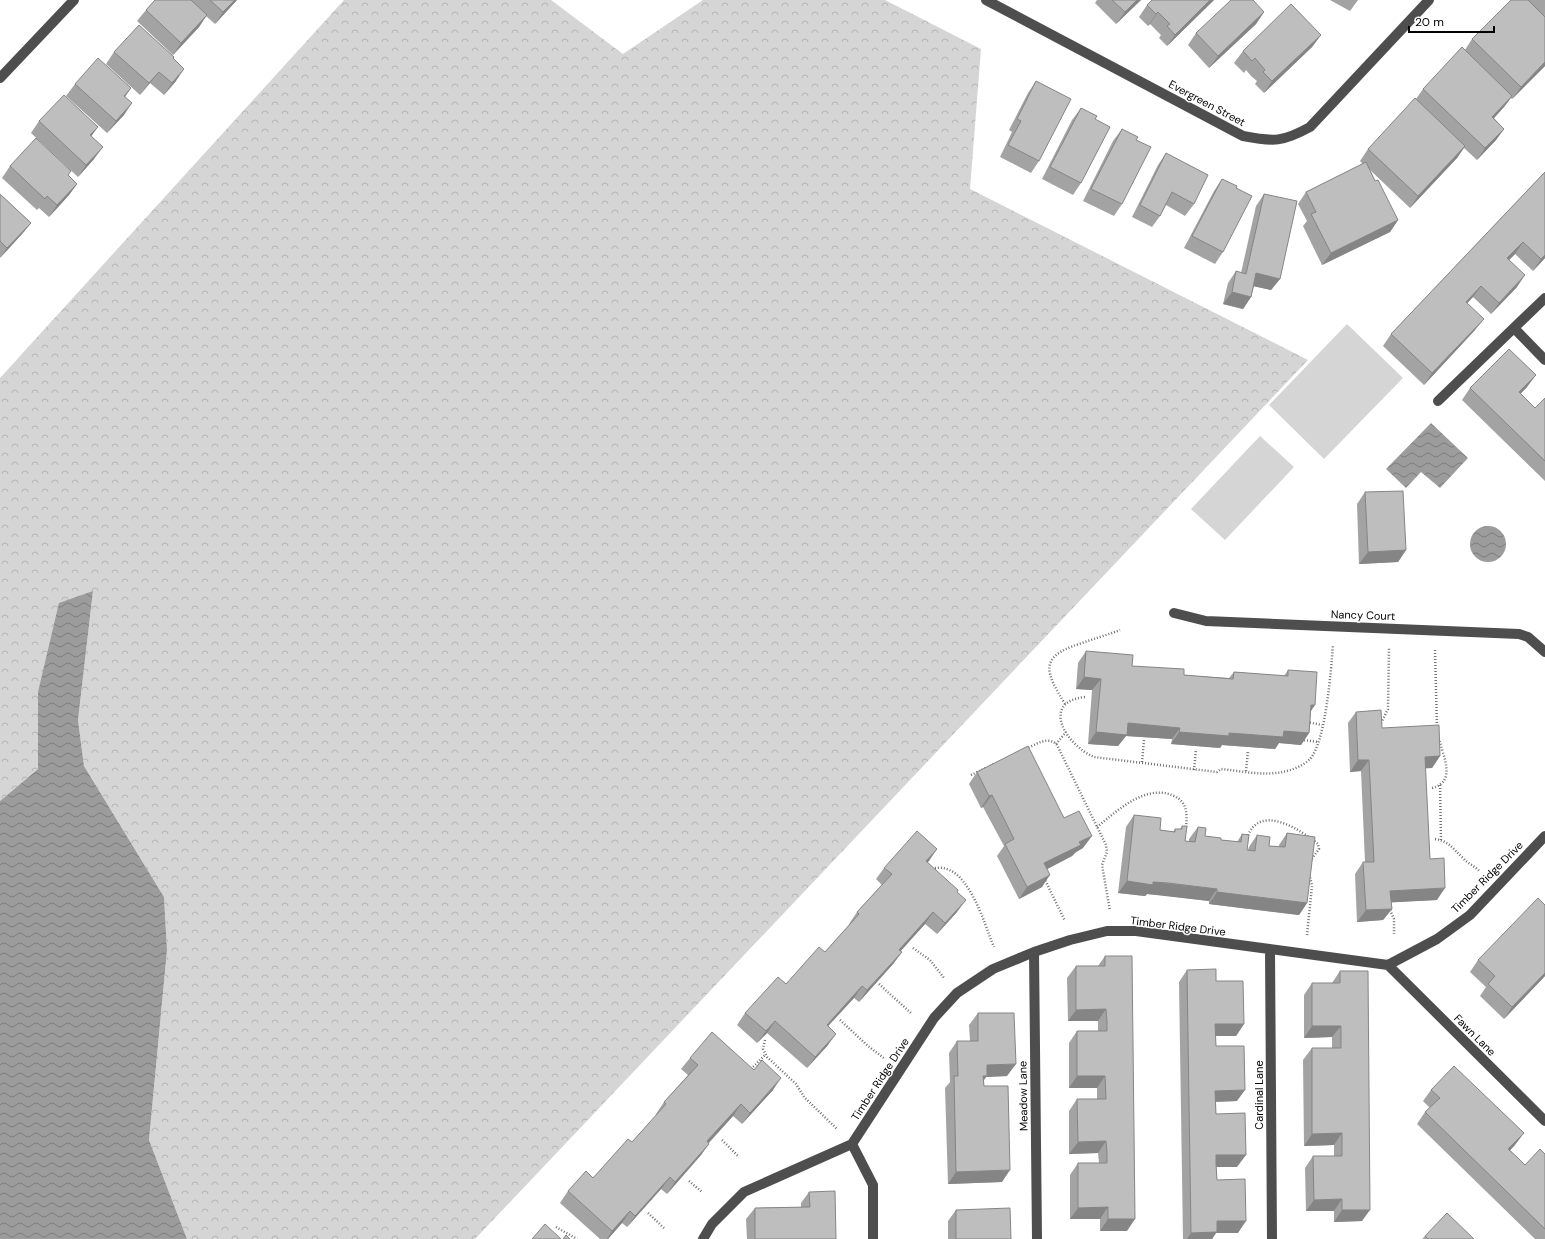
<svg xmlns="http://www.w3.org/2000/svg" width="1545" height="1239" viewBox="0 0 1545 1239" font-family="'DM Sans',sans-serif">
	<defs>
		<pattern id="forest-crowns" width="20" height="18" patternUnits="userSpaceOnUse"><rect width="20" height="18" fill="#d5d5d5"/><path d="M2 6a3 3 0 1 1 6 0M12 15a3 3 0 1 1 6 0" fill="none" stroke="#b5b5b5"/></pattern>
		<pattern id="water-waves" width="16" height="10" patternUnits="userSpaceOnUse"><rect width="16" height="10" fill="#9c9c9c"/><path d="M0 5q4-4 8 0t8 0" fill="none" stroke="#7d7d7d"/></pattern>
	</defs>
	<rect width="100%" height="100%" fill="#fff"/>
	<path fill="url(#forest-crowns)" d="M344 0H551L623 54 703 0H885L981 49 970 189 1308 360 475 1239H187L149 1140 167 950 164 897 84 766 78 720 93 591 38 692V769L0 801V378Z"/>
	<path fill="#d5d5d5" d="M1347 324 1403 378 1324 459 1269 405Z
		M1260 436 1294 467 1225 540 1191 509Z"/>
	<path fill="url(#water-waves)" d="M1431 423 1468 458 1440 488 1421 472 1406 488 1386 469Z
		M1470 544a18 18 0 1 1 36 0a18 18 0 1 1-36 0Z
		M93 591 78 720 84 766 164 897 167 950 149 1140 187 1239H0V801L38 769V692L59 603Z"/>
	<g fill="none" stroke-linecap="round" stroke-linejoin="round">
		<path stroke="#707070" stroke-width="2.5" stroke-dasharray="1 2" stroke-linecap="butt" d="M1435 650 1437 729
			M1085 697C1039 702 1067 746 1094 757L1217 772 1221 769C1241 771 1263 776 1283 772 1292 770 1303 766 1310 759 1326 741 1331 670 1333 645
			M1065 704C1046 673 1038 657 1079 644 1093 639 1107 635 1120 630
			M1307 722 1322 725
			M1381 723 1388 709 1389 647
			M1304 740 1318 742
			M1056 744 1066 732
			M1026 749C1035 745 1048 735 1057 745L1106 845 1107 852 1102 865 1110 911
			M1142 762 1144 740
			M1194 770 1196 749
			M1246 771 1248 751
			M971 775 994 764
			M1440 785 1441 840
			M1432 788C1457 782 1443 756 1439 739
			M1097 827C1117 811 1146 783 1174 796 1188 802 1187 815 1186 828
			M1247 838C1259 802 1301 830 1318 844L1319 849 1311 860
			M1435 839C1449 841 1453 849 1463 858 1468 864 1475 866 1480 872
			M932 869C967 858 984 924 994 947
			M1044 878 1065 921
			M1390 910 1394 919V934
			M1307 935 1312 886 1310 877
			M913 948 930 960 944 978
			M879 984 912 1014
			M840 1020 868 1046 885 1059
			M765 1040 763 1049 767 1057 796 1084 804 1097 837 1129
			M751 1069 765 1055
			M722 1140 739 1157
			M689 1181 702 1192
			M648 1213 664 1228
			M556 1227 577 1239"/>
		<path stroke="#4e4e4e" stroke-width="10" d="M986 0 1243 136C1274 142 1283 142 1310 127L1429 0
			M0 78 74 0
			M1514 328 1545 360
			M1438 401 1545 298
			M1174 613 1206 621 1519 634 1528 637 1545 652
			M1270 950 1272 1239
			M1034 952 1037 1239
			M1388 965 1545 1121
			M852 1144 873 1185V1239
			M703 1239 712 1224 744 1192 852 1144 934 1018 957 993 993 969 1034 952 1070 940 1107 931H1136L1388 965 1437 939 1470 915 1545 836"/>
	</g>
	<path fill="#a3a3a3" d="M155 0H237L215 24 206 16 199 27 173 55 137 21 146 10Z
		M1097 0H1141L1116 24 1095 3Z
		M1152 0H1214L1167 46 1159 38 1161 35 1150 24 1148 26 1139 17 1147 5Z
		M1330 0H1358L1350 11Z
		M1511 0H1545V66L1512 99 1511 98 1504 107 1494 118 1504 129 1496 140 1477 160 1464 148 1457 158 1410 208 1369 169 1375 181 1398 220 1390 232 1322 265 1303 226 1307 221 1298 204 1306 192 1363 164 1360 161 1368 149 1416 99 1423 89 1465 50 1472 39Z
		M1264 12 1256 24 1209 68 1188 45 1196 33Z
		M1321 35 1312 47 1264 93 1255 84 1257 81 1251 76 1246 70 1244 73 1234 63 1243 51Z
		M114 52 173 59 176 81 164 95 150 83 140 95 106 64Z
		M1036 81 1039 161 1031 173 1000 157 1012 132 1009 130 1028 93Z
		M75 84 131 88 125 97 124 115 107 133 66 96Z
		M1081 108 1095 119 1081 183 1073 195 1042 179 1072 120Z
		M39 121 91 136 94 159 78 177 31 133Z
		M1122 129 1136 140 1122 204 1114 216 1083 201 1113 141Z
		M1166 153 1194 204 1185 216 1166 205 1160 216 1152 227 1132 217 1158 165Z
		M10 166 68 176 77 184 69 195 49 217 39 208 37 210 2 178Z
		M1545 172V258L1533 271 1515 254 1509 260 1517 287 1491 314 1473 297 1467 303 1475 330 1424 385 1383 346 1391 334Z
		M1222 179 1236 188 1223 252 1215 264 1184 248 1214 191Z
		M0 194 31 223 22 234 0 258Z
		M1264 194 1280 279 1271 290 1254 286 1251 297 1243 309 1223 304 1228 283 1236 271 1241 273 1256 206Z
		M1527 387 1520 394 1535 408 1545 398V481L1462 400 1470 388Z
		M1365 492 1406 550 1398 562 1359 564 1357 504Z
		M1086 651 1132 666 1184 675 1229 678 1234 672 1284 676 1288 670 1311 711 1309 733 1301 745 1279 743 1275 749 1222 745 1220 748 1171 744 1172 739 1126 736 1118 746 1088 744 1092 690 1076 689 1078 663Z
		M1356 712 1382 728 1440 756 1432 768H1425L1430 859 1437 900 1391 902 1392 909 1383 920 1357 922 1355 874 1363 862H1365L1361 771 1350 772 1348 723Z
		M977 772 1064 818 1083 848 1076 852 1072 856 1047 869 1042 887 1019 899 997 856 1004 846 983 807 981 808 969 784Z
		M1134 815 1160 830 1173 832 1175 829H1180L1182 826 1185 841 1189 842V839L1198 827 1205 836 1221 840 1237 842 1242 834 1247 850H1248L1249 847 1257 835 1269 846 1279 847V845L1287 833 1307 903 1299 915 1209 904V901L1160 895 1147 894 1145 896 1118 893 1126 827Z
		M927 862 957 892V912L937 934 925 924 900 951 902 952 893 964 859 1002 854 998 828 1026V1045L807 1068 767 1033 757 1043 737 1025 745 1013 786 984 825 952 850 924H849L857 912 882 885 876 879 884 868Z
		M1105 956 1127 1231H1100V1219H1070V1175L1078 1163H1099L1098 1153 1069 1154V1111L1077 1099H1097V1088H1069V1043L1077 1031H1098V1021H1068L1067 978 1076 966H1098Z
		M1478 960 1545 976 1504 1019 1480 996 1486 987 1470 972Z
		M1187 970 1216 981 1244 1024 1236 1036H1215L1216 1046 1237 1101 1216 1102V1114L1237 1167H1216L1217 1180 1238 1233H1216L1212 1239H1183L1179 982Z
		M1340 971 1362 1221 1334 1222V1211H1306L1305 1168 1313 1156H1334V1145L1304 1146 1303 1060 1312 1048H1332V1037L1304 1038V995L1312 983H1332Z
		M978 1013 1007 1076 986 1077 984 1080V1086L1002 1182 948 1184 945 1088 950 1082 949 1053 957 1041H970L969 1025Z
		M690 1058 773 1090 742 1124 733 1116 709 1143 701 1155 667 1194 661 1189 627 1227 622 1223 608 1239H600L560 1203 568 1191 593 1178 632 1142 657 1115 656 1114 664 1102 688 1075 681 1069Z
		M1431 1090 1515 1145 1510 1150 1525 1165 1545 1154V1239H1535L1417 1124 1425 1112 1430 1108 1423 1101Z
		M809 1192 836 1239H747L746 1219 755 1208 801 1207V1203Z
		M956 1210 1011 1239H948V1221Z
		M1425 1236 1474 1239H1422Z"/>
	<path fill="#858585" d="M235 0H237L215 24 223 12Z
		M1137 0H1141L1116 24 1125 12Z
		M1210 0H1214L1167 46 1175 35Z
		M1158 12 1150 24 1148 26 1156 14Z
		M1264 12 1256 24 1209 68 1218 56Z
		M207 15 199 27 173 55 181 43Z
		M1321 35 1312 47 1264 93 1272 81Z
		M1545 62V66L1512 99 1521 87Z
		M184 69 176 81 164 95 172 83Z
		M159 72 150 83 140 95 149 83Z
		M131 88 123 99 124 96Z
		M1512 96 1504 107 1484 129 1492 117Z
		M132 103 124 115 107 133 116 121Z
		M98 127 90 138V135Z
		M1504 129 1496 140 1477 160 1485 148Z
		M1465 146 1457 158 1410 208 1418 196Z
		M103 147 94 159 78 177 86 165Z
		M77 184 69 195 49 217 57 205Z
		M1398 220 1390 232 1322 265 1331 253Z
		M31 223 22 234 0 258 7 248Z
		M1523 242 1515 254 1499 270 1507 258Z
		M1545 255V258L1533 271 1541 259Z
		M1256 273 1280 279 1271 290 1248 285Z
		M1525 275 1517 287 1491 314 1499 303Z
		M1481 286 1473 297 1458 313 1466 302Z
		M1232 292 1251 297 1243 309 1223 304Z
		M1484 319 1475 330 1424 385 1432 373Z
		M1536 375 1527 387 1511 404 1519 392Z
		M1406 550 1398 562 1359 564 1368 552Z
		M1084 677 1101 679 1092 690 1076 689Z
		M1311 705H1315L1307 717Z
		M1128 723 1180 728 1172 739 1126 736 1118 746 1088 744 1096 732Z
		M1284 731 1309 733 1301 745 1279 743 1275 749 1222 745 1220 748 1171 744 1179 732 1229 733Z
		M1440 756 1432 768 1417 769 1425 757Z
		M1358 760H1369L1361 771 1350 772Z
		M992 795 983 807 981 808 989 796Z
		M1092 836 1083 848 1076 852 1072 856 1036 875 1044 863 1079 842Z
		M937 849 929 861 918 873 926 861Z
		M1050 875 1042 887 1019 899 1027 887Z
		M1127 881 1153 882 1217 889 1209 901 1147 894 1145 896 1118 893Z
		M1445 888 1437 900 1382 903 1390 891Z
		M1217 892 1307 903 1299 915 1209 904Z
		M966 900 957 912 937 934 945 923Z
		M1392 909 1383 920 1357 922 1366 910Z
		M933 912 925 924 891 962 899 950Z
		M902 952 893 964 859 1002 867 990Z
		M1545 973V976L1504 1019 1512 1007Z
		M862 986 854 998 818 1037 827 1025Z
		M1106 1009 1098 1021H1068L1076 1010Z
		M775 1021 767 1033 757 1043 766 1031Z
		M1215 1024H1244L1236 1036H1207Z
		M1312 1026H1341L1332 1037 1304 1038Z
		M836 1034 828 1045 807 1068 815 1057Z
		M1016 1064 1007 1076 986 1077 979 1087 987 1065Z
		M1077 1076H1105L1097 1088H1069Z
		M781 1078 773 1090 742 1124 750 1113Z
		M1245 1090 1237 1101 1207 1102 1215 1091Z
		M741 1104 733 1116 699 1153 707 1141Z
		M1342 1133 1334 1145 1304 1146 1312 1134Z
		M1524 1133 1515 1145 1500 1161 1508 1149Z
		M1106 1141 1098 1153 1069 1154 1078 1142Z
		M709 1144 701 1155 667 1194 675 1182Z
		M1216 1155H1246L1237 1167H1208Z
		M1010 1170 1002 1182 948 1184 956 1172Z
		M670 1177 661 1189 627 1227 635 1216Z
		M1342 1199 1334 1211H1306L1314 1200Z
		M1108 1207 1100 1219H1070L1078 1208Z
		M1342 1210H1370L1362 1221 1334 1222Z
		M630 1211 622 1223 608 1239H607L612 1231Z
		M1108 1219H1135L1127 1231H1100Z
		M1217 1221H1246L1238 1233H1216L1212 1239H1187L1191 1233Z"/>
	<path fill="#bebebe" stroke="#858585" d="M155 0H191L207 15 181 43 146 10Z
		M210 0H235L223 12Z
		M1112 0H1137L1125 12Z
		M1152 0H1210L1175 35 1167 26 1170 24 1158 12 1156 14 1147 5Z
		M1231 0H1253L1264 12 1218 56 1196 33Z
		M1511 0H1528L1545 17V62L1521 87 1472 39Z
		M1291 4 1321 35 1272 81 1263 72 1265 70 1255 58 1252 61 1243 51Z
		M139 25 174 57 173 58 184 69 172 83 159 72 149 83 114 52Z
		M1462 47 1512 96 1492 117 1504 129 1485 148 1423 89Z
		M98 58 131 88 124 96 132 103 116 121 75 84Z
		M1036 81 1071 99 1039 161 1008 145 1021 121 1017 119Z
		M64 95 98 127 90 135 103 147 86 165 39 121Z
		M1415 98 1465 146 1418 196 1368 149Z
		M1081 108 1097 116 1095 119 1110 127 1081 183 1050 167Z
		M1122 129 1138 137 1136 140 1151 147 1122 204 1091 189Z
		M36 138 71 171 68 175 77 184 57 205 47 196 45 199 10 166Z
		M1166 153 1208 175 1194 204 1172 192 1160 216 1140 205Z
		M1366 162 1375 181 1378 180 1398 220 1331 253 1311 214 1316 212 1306 192Z
		M1545 172V255L1541 259 1523 242 1507 258 1525 275 1499 303 1481 286 1466 302 1484 319 1432 373 1391 334Z
		M1222 179 1237 186 1236 188 1252 196 1223 252 1192 236Z
		M0 194 31 223 7 248 0 241Z
		M1264 194 1297 201 1280 279 1256 273 1251 297 1232 292 1236 271 1246 274Z
		M1509 349 1536 375 1519 392 1535 408 1545 398V461L1470 388Z
		M1403 491 1406 550 1368 552 1365 492Z
		M1086 651 1133 655 1132 666 1184 669V675L1233 679 1234 672 1288 676V670L1317 672 1315 705H1311L1309 733 1284 731 1283 737 1229 733V736L1179 732 1180 728 1128 723 1127 735 1096 732 1101 679 1084 677Z
		M1381 710 1382 728 1439 725 1440 756 1425 757 1430 859 1444 858 1445 888 1390 891 1392 909 1366 910 1363 862H1374L1369 760H1358L1356 712Z
		M1028 746 1064 818 1079 811 1092 836 1079 842 1081 845 1044 863 1050 875 1027 887 1005 844 1014 839 992 795 989 796 977 772Z
		M1134 815 1161 818 1160 830 1175 832V829H1182V826H1187L1185 841 1195 842 1198 827 1206 828 1205 836 1221 838V840L1241 842 1242 834 1249 835 1247 850 1255 851 1257 835 1270 837 1269 846 1285 847 1287 833 1315 837 1307 903 1217 892V889L1168 883 1153 882V885L1127 881Z
		M917 831 937 849 926 861 958 890 957 892 966 900 945 923 933 912 899 950 902 952 867 990 862 986 827 1025 836 1034 815 1057 775 1021 766 1031 745 1013 778 977 786 984 819 947 825 952 859 914 857 912 892 874 884 868Z
		M1538 898 1545 905V973L1512 1007 1488 984 1495 976 1478 960Z
		M1105 956H1132L1135 1219H1108V1207L1078 1208V1163H1107V1152L1106 1141 1078 1142 1077 1099H1106L1105 1076H1077V1031H1107V1021L1106 1009 1076 1010V966H1105Z
		M1216 969V981H1243L1244 1024H1215L1216 1046H1244L1245 1090 1215 1091 1216 1114 1245 1113 1246 1155H1216V1164L1217 1180 1245 1179 1246 1221H1217V1232L1191 1233 1187 970Z
		M1340 971H1368L1370 1210H1342V1199L1314 1200 1313 1156H1342V1133L1312 1134V1048H1341V1026H1312V983H1340Z
		M978 1013H1014L1016 1064 987 1065V1076H983L984 1086H1008L1010 1170 956 1172 954 1076H958L957 1041H978Z
		M712 1032 754 1070 762 1060 781 1078 750 1113 741 1104 707 1141 709 1144 675 1182 670 1177 635 1216 630 1211 612 1231 568 1191 586 1171 593 1178 628 1139 632 1142 666 1104 664 1102 698 1065 690 1058Z
		M1454 1066 1524 1133 1508 1149 1518 1158 1525 1165 1540 1149 1545 1154V1229L1425 1112 1440 1098 1431 1090Z
		M835 1191 836 1239H755V1208L810 1207 809 1192Z
		M1010 1208 1011 1239H956V1210Z
		M1447 1213 1474 1239H1428L1425 1236Z
		M545 1224 561 1239H532Z
		M566 1235 570 1239H563Z"/>
	<g text-anchor="middle" dominant-baseline="central" stroke-width="3" stroke-linejoin="round" paint-order="stroke">
		<g font-size="11" fill="#000" stroke="#fff">
			<text transform="translate(1207 103) rotate(28)">Evergreen Street</text>
			<text transform="translate(1363 615) rotate(2)">Nancy Court</text>
			<text transform="translate(1487 877) rotate(-45)">Timber Ridge Drive</text>
			<text transform="translate(1178 926) rotate(7)">Timber Ridge Drive</text>
			<text transform="translate(1475 1035) rotate(45)">Fawn Lane</text>
			<text transform="translate(880 1079) rotate(-57)">Timber Ridge Drive</text>
			<text transform="translate(1259 1095) rotate(-90)">Cardinal Lane</text>
			<text transform="translate(1023 1096) rotate(-91)">Meadow Lane</text>
		</g>
	</g>
	<path d="M1409 26v6h85v-6" fill="none" stroke="#000000" stroke-width="2"/>
	<text x="1415" y="26" font-size="12" fill="#000000" stroke="#ffffff" stroke-width="3" paint-order="stroke">20 m</text>
</svg>
